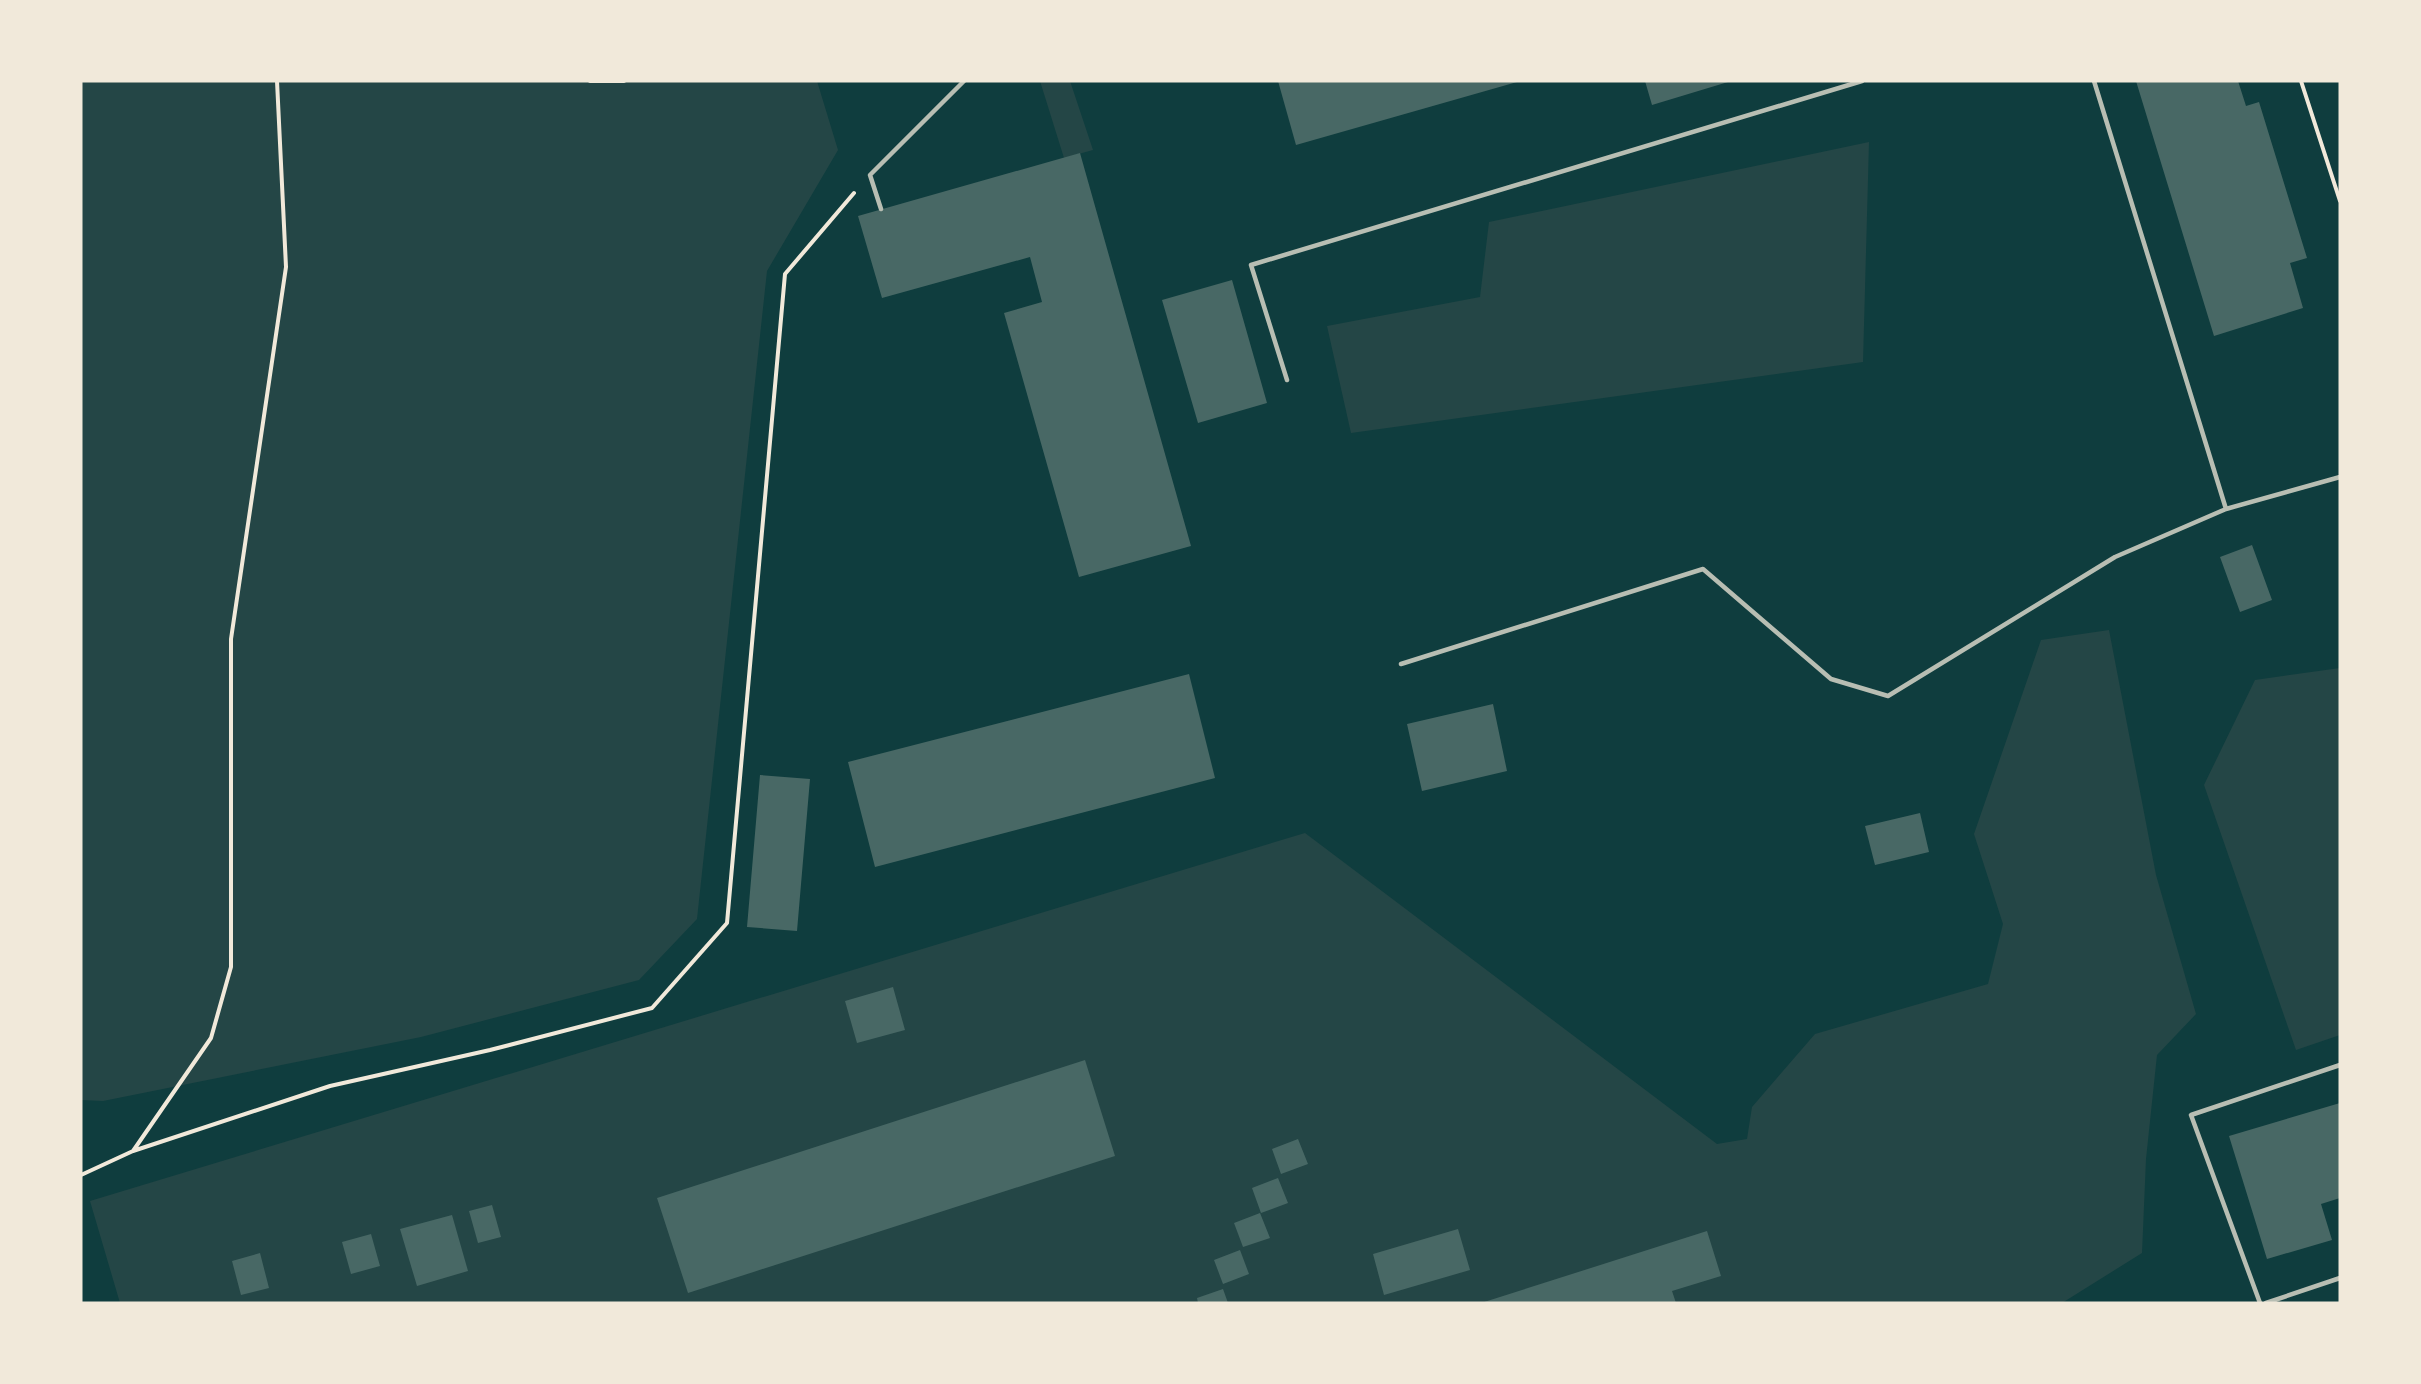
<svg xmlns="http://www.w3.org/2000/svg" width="2421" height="1384" viewBox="0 0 2421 1384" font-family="Montserrat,sans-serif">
	<rect width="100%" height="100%" fill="#0f3d3e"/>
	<path fill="#244646" d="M81 81H817L838 150 767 271 697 919 639 980 421 1037 103 1101 81 1100Z
		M1040 81H1070L1093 150 1064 158Z
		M1869 142 1863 362 1351 433 1327 326 1480 297 1489 222Z
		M2109 630 2156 875 2196 1014 2157 1055 2146 1159 2142 1253 2062 1303H120L90 1201 1305 833 1717 1144 1747 1139 1752 1107 1815 1034 1988 984 2003 924 1974 834 2041 640Z
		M2340 668V1035L2296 1050 2204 785 2255 680Z"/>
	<path fill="#486865" d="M1278 81H1517V82L1296 145Z
		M1645 81H1728V82L1652 105Z
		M2136 81H2238L2246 106 2259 102 2307 258 2290 263 2303 308 2214 336Z
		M1080 153 1191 546 1079 577 1004 313 1042 302 1030 257 882 298 858 216Z
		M1232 280 1267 403 1198 423 1162 300Z
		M2252 545 2272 600 2240 612 2220 557Z
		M1189 674 1215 778 875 867 848 762Z
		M1493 704 1507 771 1422 791 1407 724Z
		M760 775 810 779 797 931 747 927Z
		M1920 813 1929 852 1875 865 1865 826Z
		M893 987 905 1030 857 1043 845 1001Z
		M1085 1060 1115 1156 688 1293 657 1198Z
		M2340 1103V1198L2321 1204 2332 1240 2267 1259 2229 1136Z
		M1298 1139 1308 1164 1281 1174 1272 1149Z
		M1278 1178 1288 1203 1261 1213 1252 1188Z
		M492 1205 501 1237 478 1243 469 1211Z
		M1260 1213 1270 1238 1243 1247 1234 1223Z
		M452 1215 468 1271 417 1286 400 1229Z
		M1458 1229 1470 1270 1384 1295 1373 1254Z
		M1707 1231 1721 1276 1672 1291 1676 1303H1481Z
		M371 1234 380 1266 351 1274 342 1242Z
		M1240 1250 1249 1274 1223 1284 1214 1260Z
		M260 1253 269 1288 241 1295 232 1261Z
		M1223 1289 1228 1303H1198L1197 1298Z"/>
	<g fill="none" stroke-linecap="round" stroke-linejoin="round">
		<path stroke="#f1e9da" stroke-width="4" d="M590 81H624
			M2301 81 2340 201
			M133 1151 330 1086 490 1050 652 1008 727 923 785 274 854 193
			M81 1175 133 1151 211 1038 231 967V639L286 267 277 81"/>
		<path stroke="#b8beb3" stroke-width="4.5" d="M2094 81 2226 509
			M881 209 870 175 964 81
			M1287 380 1251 265 1862 81
			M1401 664 1703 569 1831 679 1888 696 2115 557 2226 509 2340 477
			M2260 1303 2191 1115 2340 1065
			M2266 1303 2340 1278"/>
	</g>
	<rect width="2421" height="1384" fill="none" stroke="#f1e9da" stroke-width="165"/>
</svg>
